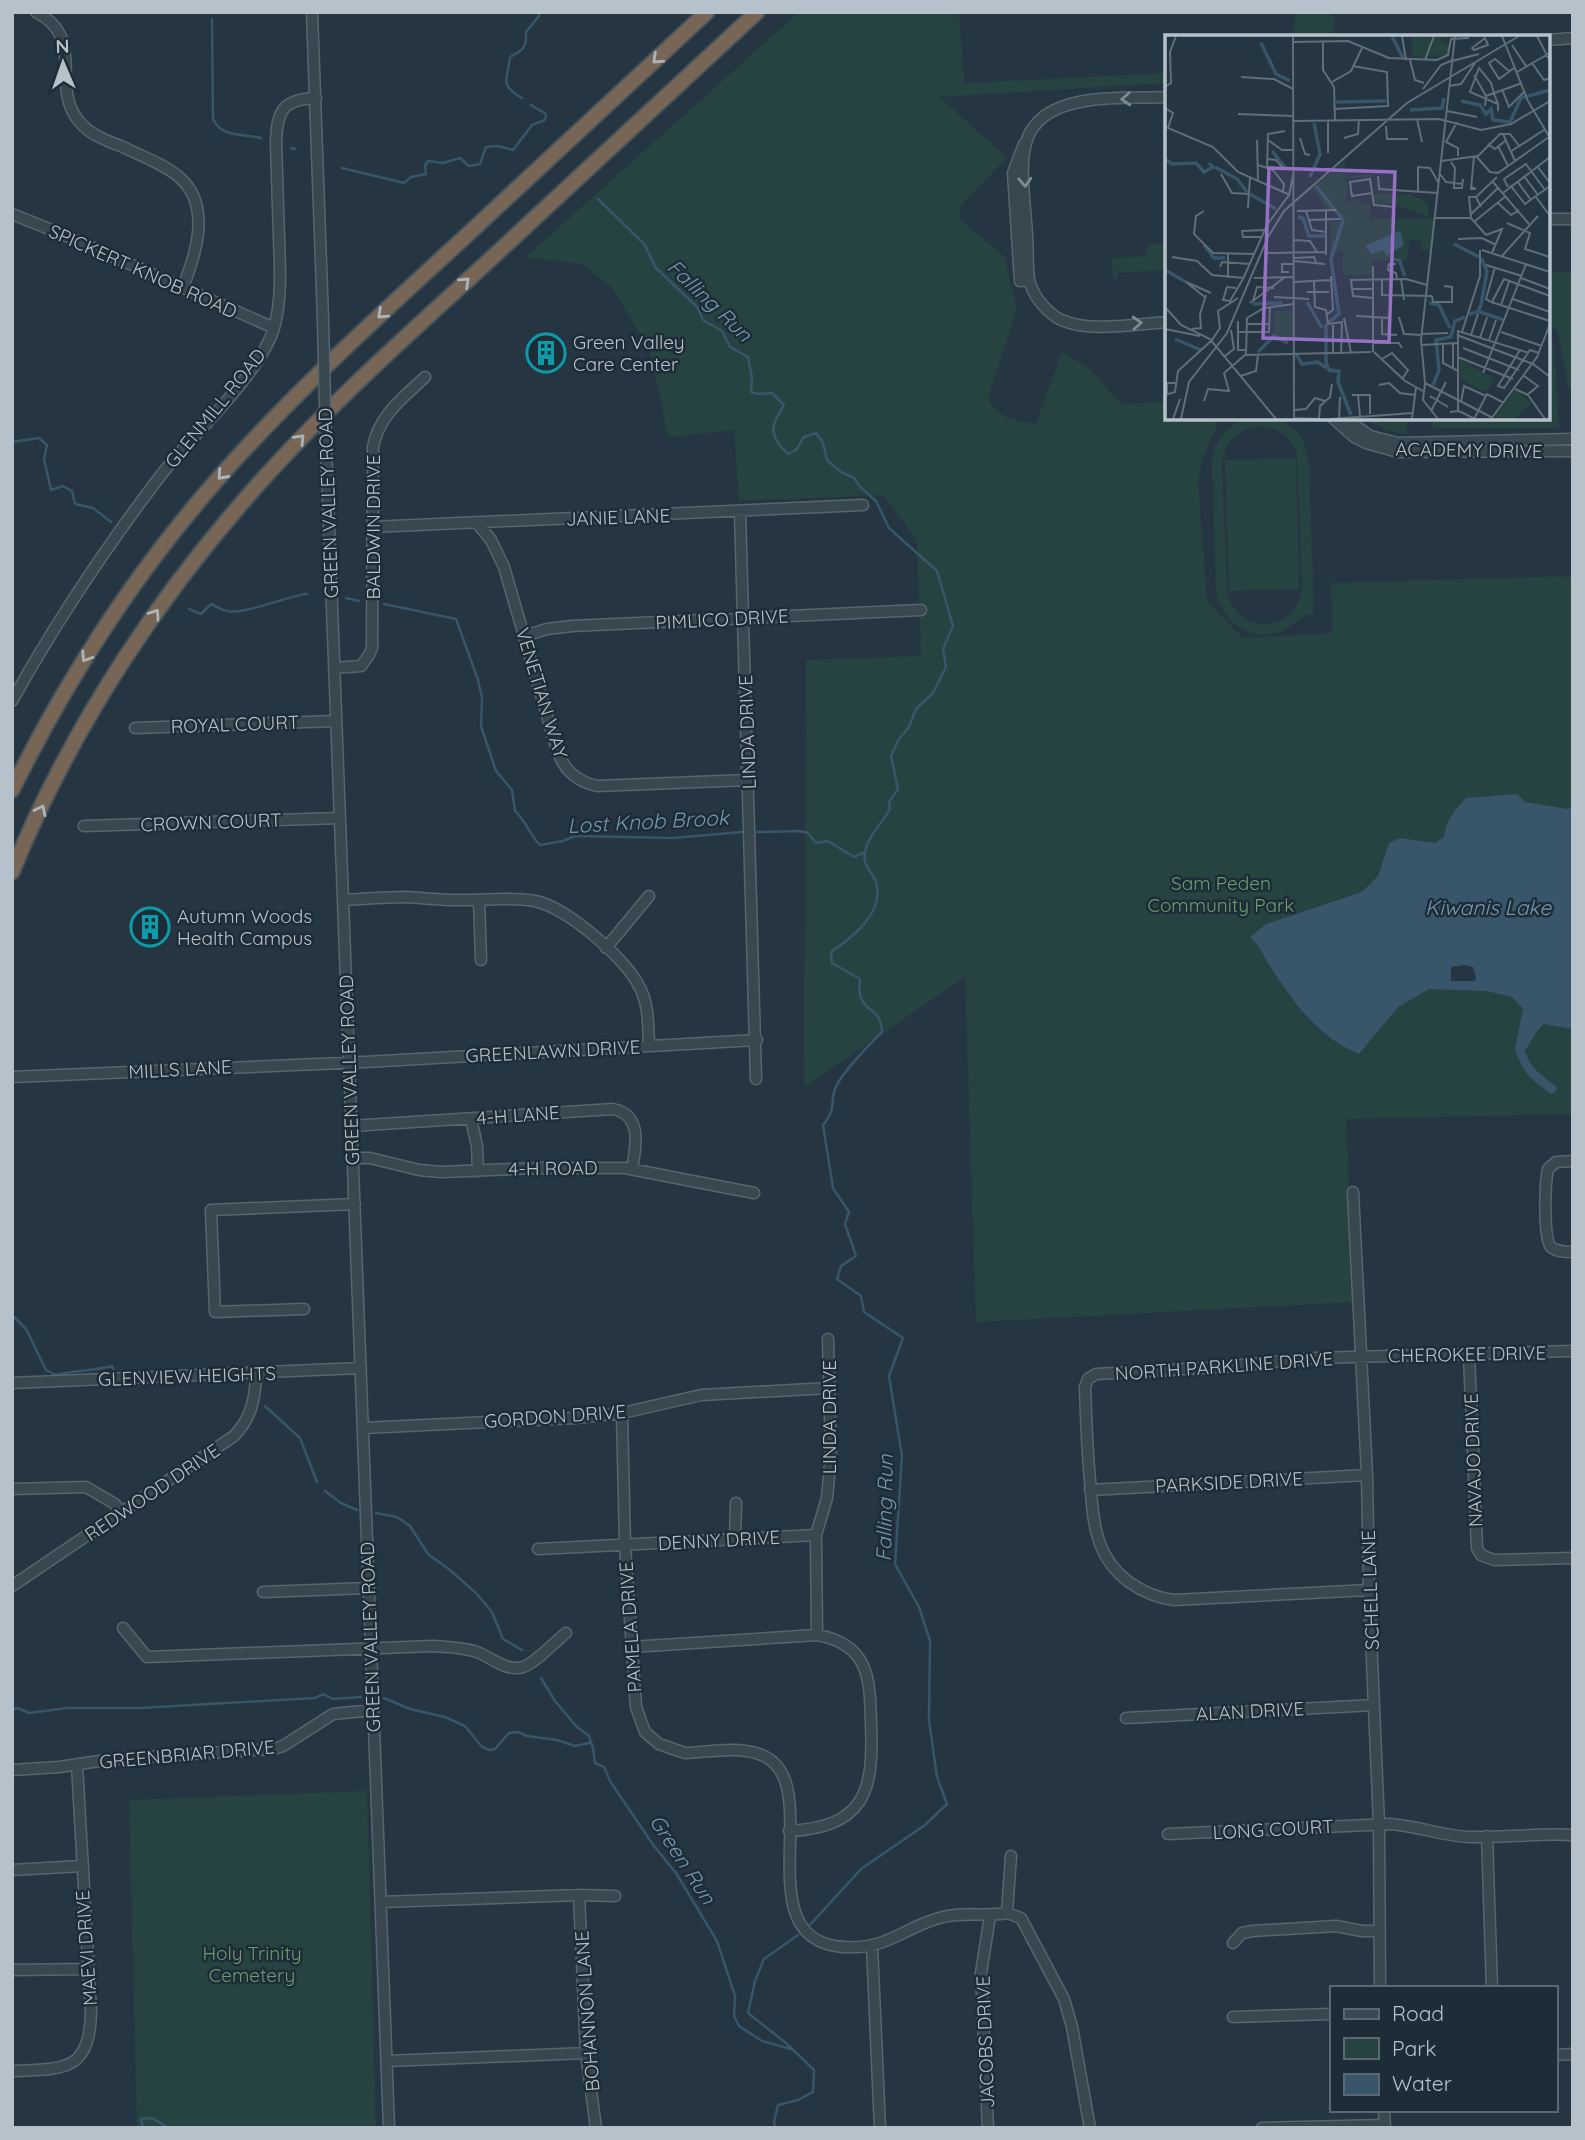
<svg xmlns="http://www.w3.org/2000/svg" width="1585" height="2140" viewBox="0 0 1585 2140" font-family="Quicksand,sans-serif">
	<rect width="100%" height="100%" fill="#253642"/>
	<path fill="#274341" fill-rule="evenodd" d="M799 12H959L964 83 1167 73V83L939 97 1007 157 960 207V220L1004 256 1016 305 1014 318 988 397C994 418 1018 421 1036 424L1062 352 1087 367 1122 404 1167 402V418H1210L1217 425 1203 457 1198 481 1207 602 1243 638 1332 633 1331 583 1573 576V1114L1346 1119 1354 1302 976 1322 965 977 804 1087 806 660 921 656 917 540 883 495 739 501 734 430 668 437 650 350 612 288 582 264 526 257Z
		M1297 12H1328L1336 20 1330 37H1291Z
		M1167 244V270L1117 273V278H1113L1112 258 1147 256V245Z
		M1548 272H1573V391L1568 388 1558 332 1548 321Z
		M1548 332 1554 347 1559 428H1435L1430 422V418H1548Z
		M1247 418C1282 418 1304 422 1309 463L1314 614C1300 614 1294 627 1280 632 1248 643 1219 619 1216 588L1212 458C1216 439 1228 425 1247 418ZM1261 426C1278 428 1289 436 1297 452L1302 584C1301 631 1240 639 1227 593L1222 464C1224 442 1239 428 1261 426Z
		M1361 418H1407L1406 434 1389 431Z
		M1296 458 1299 589 1229 591 1225 460Z
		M367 1791 376 2128H137L129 1800Z"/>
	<path fill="#385569" d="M1517 794 1525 802 1568 809 1573 807V1029L1544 1024C1532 1034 1530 1048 1518 1058L1515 1048 1523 1009 1512 997 1487 991 1429 989 1398 1007 1359 1054C1318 1037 1295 1004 1271 968 1264 957 1260 946 1250 937L1266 924 1362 892 1378 876 1389 843 1400 838 1435 843 1444 837C1446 820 1455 810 1466 798Z"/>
	<path fill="#253642" d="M1465 965 1473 967 1476 978 1475 981H1451V967Z"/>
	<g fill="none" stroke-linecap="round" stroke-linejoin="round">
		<path stroke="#385569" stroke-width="2.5" d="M212 19 213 119C222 138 241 133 261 138
			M522 98C498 84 508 80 510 57 523 50 527 48 526 32L539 16V12
			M291 148 295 149
			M342 168 404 183 411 177 426 174 425 166 428 161 443 163 460 158 469 166 480 164 486 147 498 146 513 150 532 125 545 120 546 114 531 105
			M598 199 645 245 655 267 698 308 703 320 722 331 730 347 748 357 752 377 751 392 758 394 772 393 784 405C770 426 768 435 788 454L796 450 804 437 816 433 823 443 827 460 841 472 854 478 860 487 876 501 889 528 937 571 953 626 943 649 946 667 933 693 916 709 909 727 899 739 891 756 898 789 889 802 890 809C882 824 868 835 865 852 862 866 872 871 876 882 885 912 853 937 831 952L832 963 860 979C855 1016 881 1002 882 1032 871 1043 840 1075 835 1089 829 1105 838 1106 823 1125L833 1188 849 1212 845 1224 856 1256 841 1266 837 1279 861 1296 864 1312 903 1338 889 1376 902 1456 895 1564 919 1607 930 1641 929 1720 937 1777 947 1804 925 1825 861 1869 809 1926
			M12 442 39 438 47 445 44 459 51 490 63 486 72 491 75 504 93 508 111 522
			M346 598 359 601
			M384 604 456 619 478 680 482 698 481 726 496 771 512 790 515 811C527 822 529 834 540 845L563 841 575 836 674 838 742 832
			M189 609 201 614 211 604C216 606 222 610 227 611 245 615 286 596 307 594
			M757 832 799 831 808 833 816 843 828 841 854 857 863 853
			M12 1315 26 1329 46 1370 56 1375C75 1370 93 1371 112 1366L115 1374
			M265 1406 300 1438 317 1482
			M325 1491 341 1503 357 1510
			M376 1513 397 1517 410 1526 428 1554 450 1570 476 1593 492 1612 503 1639 522 1650
			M541 1678 555 1701 576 1726 589 1736 593 1748 595 1763 604 1767 610 1781 654 1846 676 1873 717 1941 735 1996 734 2016 739 2026 762 2041 791 2049
			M384 1698 410 1709 445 1717 465 1726 482 1747 490 1750 495 1749 509 1733 518 1732 527 1736 557 1740 575 1746 589 1743
			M12 1710 18 1708 29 1713 67 1708H140L315 1698 323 1694 333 1699 361 1697
			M143 2128 141 2119 152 2118 169 2128
			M775 2128 774 2122 778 2105 798 2100 813 2092 814 2070 786 2043 748 2013 755 1981 764 1959 798 1935"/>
		<path stroke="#385569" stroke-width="9" d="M1522 1055C1527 1071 1538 1079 1552 1089"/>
		<g stroke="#57656e" stroke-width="13">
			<path id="minor" d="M36 12C87 38 50 85 78 120 88 134 107 141 123 147 141 156 164 164 179 177 212 205 196 254 183 287
				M312 12 323 319
				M1548 40 1573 38
				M1167 97C1130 99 1072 93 1042 118 1036 123 1029 132 1027 140 1018 165 1026 209 1027 236 1028 250 1027 265 1029 279 1032 294 1043 308 1056 317 1083 334 1136 324 1167 322
				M1024 144 1013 173 1020 281 1029 280
				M12 214 69 237 274 328
				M1548 219H1573
				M1333 418 1354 437 1366 443 1398 452 1573 451
				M1345 418 1370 436 1398 443 1573 439
				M326 447 389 2128
				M740 512 756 1079
				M477 523 491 540 504 567 556 747C563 769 575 781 597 786L748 780
				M372 527 863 505
				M524 636 547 629 572 626 921 610
				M334 668 361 666 369 655 372 648 373 447C379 415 403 398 425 377
				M12 701C56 622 106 547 161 475 193 434 259 376 274 328 282 300 280 268 279 239 278 207 277 175 276 143 277 112 282 99 316 98
				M135 728 336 721
				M84 826 339 818
				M343 900C364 899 385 897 407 897 423 898 439 900 455 900 481 901 509 896 535 901 566 907 627 959 640 988 649 1005 648 1026 649 1045
				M479 900 481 960
				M606 948 649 896
				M12 1077 365 1062 757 1040
				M471 1119 477 1146 478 1171
				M351 1126 613 1109C643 1115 636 1147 632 1169
				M352 1158H370L419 1170 441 1172 537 1168H625L754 1193
				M1573 1161 1556 1162 1548 1169C1545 1182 1543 1238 1551 1247 1557 1252 1566 1252 1573 1252
				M1353 1192 1367 1475 1369 1590 1379 1824 1380 1988
				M304 1309 215 1312 211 1210 355 1204
				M1469 1355 1477 1548 1481 1555 1494 1560 1573 1558
				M12 1383 361 1368
				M622 1413 625 1545 636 1707 645 1732 659 1744 685 1753C708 1752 737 1746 759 1754 831 1777 741 1940 843 1947 887 1950 901 1929 939 1918 961 1911 985 1917 1007 1913
				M363 1428 575 1418 622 1413 701 1395 829 1388
				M12 1489 86 1487 115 1504 121 1513
				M1090 1490 1367 1475
				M735 1539 736 1503
				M538 1549 816 1535
				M12 1586 234 1436C252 1417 255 1399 256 1374
				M1369 1590 1174 1600C1157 1598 1143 1592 1129 1582 1094 1556 1093 1520 1090 1480 1087 1449 1086 1418 1085 1387L1088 1379 1096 1374 1221 1367 1315 1358 1573 1351
				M263 1592 369 1588
				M123 1628 147 1657 433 1646C448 1647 463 1647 477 1652 491 1657 506 1672 523 1667 534 1664 556 1641 566 1633
				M631 1647 817 1635
				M1126 1718 1374 1705
				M12 1770 59 1767 113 1759 273 1749 283 1746 333 1714 373 1710
				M789 1831C864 1827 874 1792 871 1725 870 1680 870 1644 817 1635L816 1535 827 1498 831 1454 828 1339
				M1168 1834 1390 1824C1418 1826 1443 1836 1470 1837 1504 1838 1539 1833 1573 1835
				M1487 1836 1492 1988
				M1011 1856 1007 1913 1021 1918 1064 1999 1072 2027 1090 2128
				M12 1870 81 1866
				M579 1895 586 2053 596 2128
				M381 1902 579 1895 615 1896
				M1233 1943 1242 1933 1253 1931 1336 1926 1362 1931H1379
				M872 1946 880 2128
				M12 1970 87 1969
				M1233 2017 1331 2014
				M1555 2055 1573 2054
				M387 2061 586 2053
				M12 2071C65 2069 90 2072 91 2010L77 1765
				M1384 2110 1385 2128
				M988 2128 981 1973 990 1916
				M1262 2128 1384 2125"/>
		</g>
		<g stroke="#44525c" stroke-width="18">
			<path id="highway" d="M12 790C64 685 128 584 204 495 284 401 377 318 467 235 547 161 627 86 707 12
				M12 872C73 723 165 585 274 467 339 396 411 332 482 267 573 182 665 97 757 12"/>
		</g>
		<use href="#minor" stroke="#394751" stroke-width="10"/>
		<use href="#highway" stroke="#776556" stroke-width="14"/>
		<g stroke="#57656e" stroke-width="13" stroke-linecap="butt">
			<path id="minor-bridge" d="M323 319 326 447"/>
		</g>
		<use href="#minor-bridge" stroke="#394751" stroke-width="10"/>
	</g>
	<defs><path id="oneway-chevron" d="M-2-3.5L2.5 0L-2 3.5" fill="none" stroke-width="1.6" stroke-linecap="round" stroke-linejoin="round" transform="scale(1.75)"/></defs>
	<g stroke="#adb4b9">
		<use href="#oneway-chevron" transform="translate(657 59) rotate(137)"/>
		<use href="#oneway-chevron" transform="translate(465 282) rotate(-43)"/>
		<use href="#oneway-chevron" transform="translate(382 314) rotate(137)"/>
		<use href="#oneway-chevron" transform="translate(300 439) rotate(-46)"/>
		<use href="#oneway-chevron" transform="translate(222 475) rotate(132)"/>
		<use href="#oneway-chevron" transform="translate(155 614) rotate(-55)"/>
		<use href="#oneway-chevron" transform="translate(86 657) rotate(122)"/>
		<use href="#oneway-chevron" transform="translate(41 810) rotate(-64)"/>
	</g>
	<g stroke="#7e8b94">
		<use href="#oneway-chevron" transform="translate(1126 99) rotate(177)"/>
		<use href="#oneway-chevron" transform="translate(1025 182) rotate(87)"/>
		<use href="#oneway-chevron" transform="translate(1137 323) rotate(-3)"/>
	</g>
	<defs>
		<g id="building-ring" transform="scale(2.0125)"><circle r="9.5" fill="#1e2c37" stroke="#0f9aa8" stroke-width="1.5"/><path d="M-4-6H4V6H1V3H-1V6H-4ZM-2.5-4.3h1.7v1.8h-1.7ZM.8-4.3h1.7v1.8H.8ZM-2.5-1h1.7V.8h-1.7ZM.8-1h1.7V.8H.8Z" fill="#0f9aa8"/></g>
	</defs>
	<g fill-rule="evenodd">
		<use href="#building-ring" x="546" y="353"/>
		<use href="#building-ring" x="150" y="927"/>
	</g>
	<g text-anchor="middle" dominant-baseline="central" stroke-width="5" stroke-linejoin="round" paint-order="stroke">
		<g font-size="19" fill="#b6c2cb" stroke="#1e2c37">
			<text transform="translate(143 271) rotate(24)">SPICKERT KNOB ROAD</text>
			<text transform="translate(215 408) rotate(-51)">GLENMILL ROAD</text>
			<text transform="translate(1469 450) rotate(1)">ACADEMY DRIVE</text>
			<text transform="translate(328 503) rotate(-92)">GREEN VALLEY ROAD</text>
			<text transform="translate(618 517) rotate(-2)">JANIE LANE</text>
			<text transform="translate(373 527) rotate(-90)">BALDWIN DRIVE</text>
			<text transform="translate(722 619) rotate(-3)">PIMLICO DRIVE</text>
			<text transform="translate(542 693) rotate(73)">VENETIAN WAY</text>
			<text transform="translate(235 724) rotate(-2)">ROYAL COURT</text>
			<text transform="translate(747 732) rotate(-92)">LINDA DRIVE</text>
			<text transform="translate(211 822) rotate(-2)">CROWN COURT</text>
			<text transform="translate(553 1051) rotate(-3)">GREENLAWN DRIVE</text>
			<text transform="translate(180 1069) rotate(-3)">MILLS LANE</text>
			<text transform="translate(349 1070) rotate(-92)">GREEN VALLEY ROAD</text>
			<text transform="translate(518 1115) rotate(-4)">4-H LANE</text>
			<text transform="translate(553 1168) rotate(-1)">4-H ROAD</text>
			<text transform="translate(1467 1354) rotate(-1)">CHEROKEE DRIVE</text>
			<text transform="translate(1224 1366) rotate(-4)">NORTH PARKLINE DRIVE</text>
			<text transform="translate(187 1376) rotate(-2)">GLENVIEW HEIGHTS</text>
			<text transform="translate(555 1416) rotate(-4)">GORDON DRIVE</text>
			<text transform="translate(829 1417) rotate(-90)">LINDA DRIVE</text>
			<text transform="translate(1473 1460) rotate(-92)">NAVAJO DRIVE</text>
			<text transform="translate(1229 1482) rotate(-3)">PARKSIDE DRIVE</text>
			<text transform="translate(152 1492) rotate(-34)">REDWOOD DRIVE</text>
			<text transform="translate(719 1540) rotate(-3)">DENNY DRIVE</text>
			<text transform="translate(1370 1590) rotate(-92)">SCHELL LANE</text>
			<text transform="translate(630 1627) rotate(-94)">PAMELA DRIVE</text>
			<text transform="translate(370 1637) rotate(-92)">GREEN VALLEY ROAD</text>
			<text transform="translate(1250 1711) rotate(-3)">ALAN DRIVE</text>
			<text transform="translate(187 1754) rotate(-5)">GREENBRIAR DRIVE</text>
			<text transform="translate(1273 1829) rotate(-3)">LONG COURT</text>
			<text transform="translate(86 1948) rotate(-94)">MAEVI DRIVE</text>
			<text transform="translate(587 2011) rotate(-94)">BOHANNON LANE</text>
			<text transform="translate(985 2042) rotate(-92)">JACOBS DRIVE</text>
		</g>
		<g font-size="19" fill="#b6c2cb" stroke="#1e2c37" text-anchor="start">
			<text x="573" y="342">Green Valley<tspan x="573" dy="22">Care Center</tspan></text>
			<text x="177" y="916">Autumn Woods<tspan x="177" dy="22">Health Campus</tspan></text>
		</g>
		<g font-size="19" fill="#6c9d70" stroke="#1e2c37">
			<text x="1221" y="883">Sam Peden<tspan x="1221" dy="22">Community Park</tspan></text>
			<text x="252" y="1953">Holy Trinity<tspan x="252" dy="22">Cemetery</tspan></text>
		</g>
		<g font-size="21" font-style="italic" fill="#7598af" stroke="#1e2c37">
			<text transform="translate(710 300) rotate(44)">Falling Run</text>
			<text transform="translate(648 821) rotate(-3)">Lost Knob Brook</text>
			<text x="1488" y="907">Kiwanis Lake</text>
			<text transform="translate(884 1508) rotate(-89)">Falling Run</text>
			<text transform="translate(683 1859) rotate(57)">Green Run</text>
		</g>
	</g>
	<g transform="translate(1165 35)">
		<rect width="385" height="385" fill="#253642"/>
		<path d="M246 1H284L274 5 284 10 282 20 247 22ZM180 126V142L210 138 208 142 179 143 183 148 181 168 187 164 205 170V187L208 183 269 184 266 216 256 215V206L245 205 241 226 208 225V240H178V214L165 221 166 187H175V178L161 175 152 157 145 155ZM214 158 245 159 263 168V182L227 168 216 170V160L212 170 208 160ZM109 276H128V304H109ZM295 324 329 344 325 352 320 357 295 344ZM350 355 367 368 349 384H335L330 381Z" fill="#274341"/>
		<path d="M235 196 239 210 221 221 219 215 207 219 200 211Z" fill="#385569"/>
		<path fill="none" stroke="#385569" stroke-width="3.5" d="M227 1 238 23M96 8 111 39 125 46M296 66 315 70 321 79 326 74 328 85 345 87 356 63 385 55M171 67 221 66M245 75 277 73 279 63M107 116 121 133M0 124 7 129 31 128 39 137 48 132 44 128M50 132 72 144 82 157M145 142 155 119 149 88M151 151 178 185 166 224 174 279 164 287M85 159 111 174M133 182 138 183 144 201H160M289 209 314 222M39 210 49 223H60M226 224 234 225 240 241M0 235 21 247M142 267 157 293M264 268 274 270 285 293M88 269 117 268M315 277 339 285M304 279 313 277 316 270 322 236 316 223M161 289V327L164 335 174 336 173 347 186 380M10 304 36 315M93 317 109 301 123 308M131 319 137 329 153 327 161 333M268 350 274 335 271 305 286 302 290 286 300 282"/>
		<path fill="none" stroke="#5f6e79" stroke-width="2" d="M128 1 129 384M237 1 241 25M290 1 256 305 260 348 328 383M337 1 363 66 385 103M372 1 385 26M320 3 323 10 309 15 307 13ZM158 6V35L169 52 170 85M128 7 183 6 224 23 272 25 283 20 286 4 304 3M347 10 361 31M245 25 250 45 259 48M260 25 269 1M287 26 314 19M367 28 379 45 385 43M344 36 330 24 324 28 334 44 349 33M352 37 385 18M309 40 321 61 320 71M76 42 109 44 128 54M167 47 186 36 197 13M284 51 296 49 310 28M0 52 6 48 5 17 11 1M258 54 276 30 288 25M337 54 344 72 360 56M321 61 357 48M0 73 8 78 3 93 48 112 73 137 125 160M169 74 223 71 222 37 188 31M282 76 312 82M333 76V69L330 61 329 58 326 48 314 33 305 57 333 69M73 79 129 81M252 84 257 107M129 86 274 84 316 95 346 89 385 66M292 87 281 107 293 113V121M221 91 222 104H243M338 99 350 126M135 103 140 119 145 120M179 103 193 99 194 84M92 105 93 145M103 105 117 115H129M323 109 330 114 340 106M333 111 343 131M345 117 379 95M163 118V85M311 121 325 137 333 138 384 102M103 124 111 125 118 133 129 134M276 126 313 121 335 99H345L355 112M286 127 290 133 289 153H297L298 144M93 130 108 135 119 149 118 156M372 131 385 148M102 132 103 99 120 96M56 139 67 158 84 159M275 139 281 147 298 149M213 141 214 154 273 158M359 141 373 160M352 146 366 165M328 147 364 189M345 150 360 169 385 151M306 152 311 154H306L309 121M343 152 339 144 361 129 380 155M207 158 187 161 185 147 205 144 209 170 230 172M253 158V132L265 133 273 147M338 158 385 122M311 162 332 142M371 162 385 181M333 168 346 180 354 175M83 173 85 142M39 176 31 181 29 199 48 218 89 219M132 176 171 175M141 176 147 195 161 197M305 180 333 153M306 182 304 162H311L316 172M270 183H306L321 200M144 185 175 184M310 186 341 161M342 188 365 198 360 214 385 222M321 200 337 194 327 218M96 202H78L77 196 99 195M293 204 317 203 331 210M128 205 145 206 152 217M317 215 385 237M99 218 161 217M63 219V243M161 220V175M337 221 373 181M7 222 32 226 47 240 79 243M129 223 149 222 151 227M129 226 160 229M231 229H224L223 235 231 238 232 244M321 230 357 241M208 231V317M55 232 57 227 85 229M124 237H117V229H129M89 243 129 242M356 243 385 254M217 244V260L267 261M236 244 239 265M129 247 166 245M149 247 150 272 161 275 163 289 178 287M71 253 62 252 58 265 65 266 78 244 102 190 124 160 128 141M186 254H208M142 257H164M267 261 268 267H287V252L279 251M109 262 144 264M41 263 21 247 46 258M208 263 188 261 186 245 241 244 262 250M348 264 385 277M88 266 92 252 109 253M326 267 385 286M326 267 321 264 330 232M327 267 339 244 385 261M85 268 120 242M336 270 344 247M0 272 16 290 45 304 111 384M161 280 168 275 166 241M191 281 224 283 225 300M234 282 239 299 257 300M179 283 186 318M217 283V299L232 300M73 286V315H81M81 289H105M168 290V319M0 294 35 301M27 294 36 293 35 279 41 260M73 297H104L105 273M297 297 315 241V215M336 297 377 311M257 299 283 298M292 300 368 329 385 342M306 300 313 279M315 303 322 282M47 305 55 293 53 276 73 263M324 305 331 285M208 308H234L237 313M288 308V334M278 309V328L293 336M257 310 292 308M298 313 354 335M355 315 333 351 339 353 365 315 374 318M209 317 240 346 258 356M176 319 177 287M81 320 82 283 99 273 129 269M60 321 69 314 66 295M293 322 348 344M217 324 227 318 243 335 237 344M318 338 361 229M76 341 91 336 93 320M359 341 373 351 362 360M260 348 258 365 273 384M214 350 224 348 235 358 250 360M350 354 363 360 380 384M0 360 10 357 13 336 46 306M2 360V348H11M187 360H205V379M193 360 195 381M265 361 283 372M39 366 43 354 64 356 59 338 80 320 206 317M296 367 299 351 321 361M129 375 141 374 150 363 160 366M266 376 281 347M293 376V296L364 318M285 377 294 376 310 384M129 383 156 384M154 383 155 371 165 362 167 349M8 384 15 364M16 384 24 347 62 298 103 202 119 176 242 68 354 1M165 384 248 378M174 384 175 362M247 384 251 352M309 384 322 359 339 368M326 384 372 322 385 289"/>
		<path fill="#9670c4" fill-opacity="0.15" stroke="#9670c4" stroke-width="3.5" d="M104 133 230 137 224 307 98 303Z"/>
		<rect width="385" height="385" fill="none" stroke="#b6c2cb" stroke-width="3.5"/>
	</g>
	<rect width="1585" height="2140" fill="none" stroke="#b6c2cb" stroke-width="28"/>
	<rect x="1330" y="1986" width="228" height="126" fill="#1e2c37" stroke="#5b6872" stroke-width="2"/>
	<rect x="1344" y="2009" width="35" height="10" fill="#394751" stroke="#5b6872" stroke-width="2"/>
	<text x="1392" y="2021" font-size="21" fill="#b6c2cb">Road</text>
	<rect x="1344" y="2038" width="35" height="21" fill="#274341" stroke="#5b6872" stroke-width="2"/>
	<text x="1392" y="2056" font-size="21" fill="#b6c2cb">Park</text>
	<rect x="1344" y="2074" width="35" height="21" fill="#385569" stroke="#5b6872" stroke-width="2"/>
	<text x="1392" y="2091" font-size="21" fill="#b6c2cb">Water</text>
	<g transform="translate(63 63) rotate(358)" stroke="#1e2c37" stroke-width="5" paint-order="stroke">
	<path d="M0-5L12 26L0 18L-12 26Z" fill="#b6c2cb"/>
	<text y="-10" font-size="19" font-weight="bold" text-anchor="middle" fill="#b6c2cb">N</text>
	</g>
</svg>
